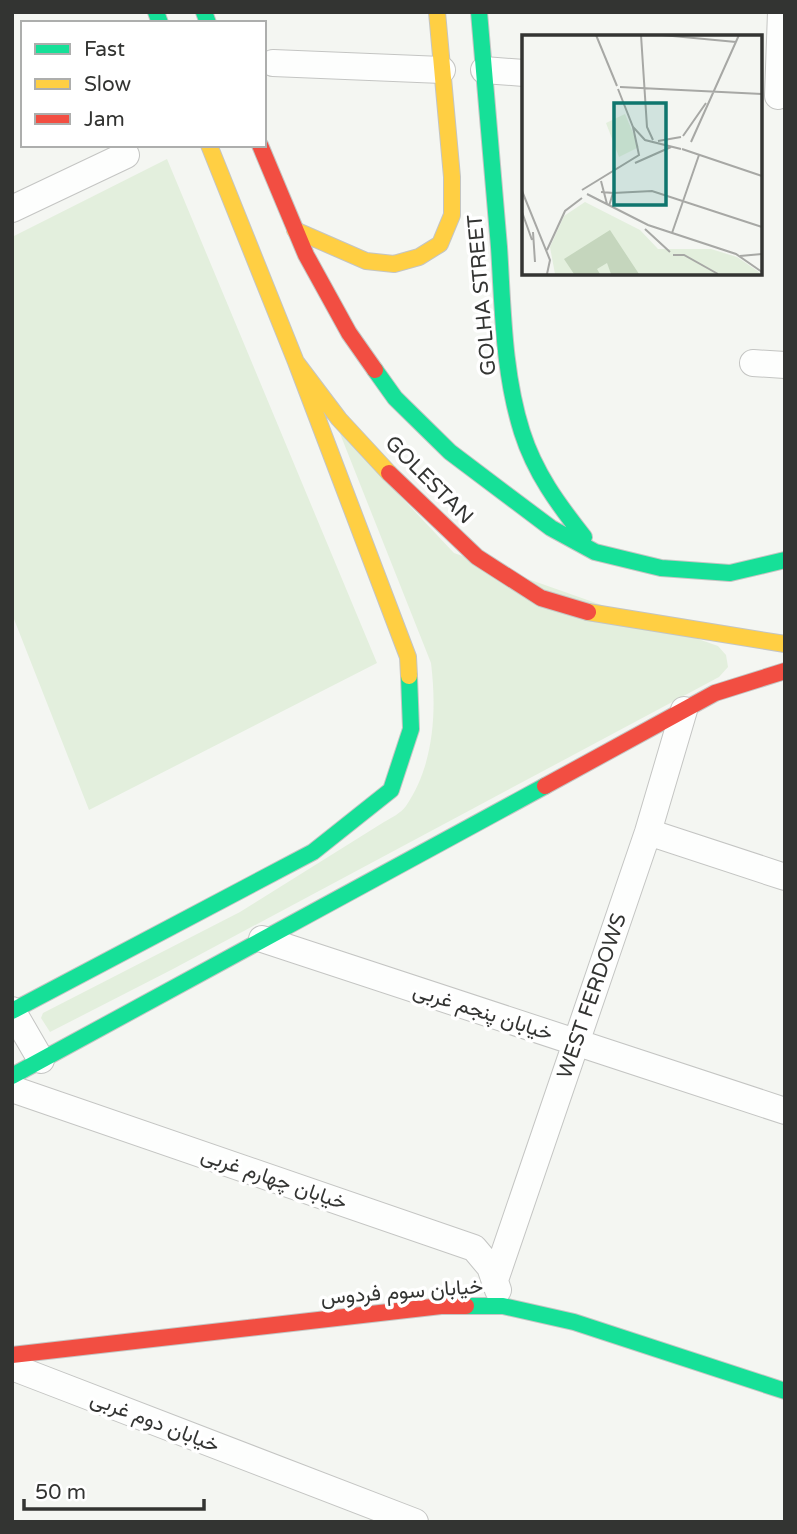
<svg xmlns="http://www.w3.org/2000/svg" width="797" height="1534" viewBox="0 0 797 1534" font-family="'Varela Round',Vazirmatn,sans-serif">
	<rect width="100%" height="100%" fill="#f4f6f2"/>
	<path fill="#e3efdd" d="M167 159 377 663 89 810 12 614V237Z
		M339 431 454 553 718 646 726 655 728 667 719 677 173 969 50 1032 41 1018 43 1013 240 912 384 822C391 818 401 813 406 806 434 765 437 712 431 663Z"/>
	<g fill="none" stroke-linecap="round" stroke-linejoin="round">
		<g stroke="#c4c5c3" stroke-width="28">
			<path id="street" d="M273 63 442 70
				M484 70 524 73
				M778 96 781 12
				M12 209 126 155
				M753 363 785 365
				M648 832 785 877
				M262 939 785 1111
				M12 1010 41 1060
				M12 1089 474 1248 490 1267 498 1290
				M495 1280 648 832 684 710
				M12 1367 415 1522"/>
		</g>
		<g stroke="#c4c5c3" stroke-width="18">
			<path id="fast" d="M156 12 160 23
				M204 12 208 23
				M479 12C486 90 493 168 499 247 503 308 503 372 522 432 535 473 558 504 584 537
				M375 370 395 398 450 452 551 528 595 552 661 568 730 573 785 560
				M12 1011 313 852 391 790 411 729 409 676
				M12 1076 545 786
				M466 1306H503L574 1322 785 1391"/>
		</g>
		<g stroke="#c4c5c3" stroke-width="18">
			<path id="slow" d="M209 145 296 362 339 419 389 473
				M295 230 366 261 394 264 419 257 440 244 452 215V177L437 12
				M296 362 408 657 409 676
				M588 612 785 644"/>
		</g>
		<g stroke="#c4c5c3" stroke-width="18">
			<path id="jam" d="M260 145 306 255 349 333 375 370
				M389 473 477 557 541 598 588 612
				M545 786 715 693 785 671
				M12 1355 441 1306H466"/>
		</g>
		<use href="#street" stroke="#fdfefd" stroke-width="26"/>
		<use href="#fast" stroke="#16e098" stroke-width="16"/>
		<use href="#slow" stroke="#ffcf43" stroke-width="16"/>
		<use href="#jam" stroke="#f24e42" stroke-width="16"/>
	</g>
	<g text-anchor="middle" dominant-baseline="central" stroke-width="7" stroke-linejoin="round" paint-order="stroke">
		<g font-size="21" fill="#333432" stroke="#fff">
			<text transform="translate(482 295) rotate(-95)">GOLHA STREET</text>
			<text transform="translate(429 480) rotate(45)">GOLESTAN</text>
			<text transform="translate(592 996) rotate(-71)">WEST FERDOWS</text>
			<text transform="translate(483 1012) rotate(18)">خیابان پنجم غربی</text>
			<text transform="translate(274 1179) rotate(19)">خیابان چهارم غربی</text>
			<text transform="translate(402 1292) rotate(-4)">خیابان سوم فردوس</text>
			<text transform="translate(155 1422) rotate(21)">خیابان دوم غربی</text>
		</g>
	</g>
	<g transform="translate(522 35)">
		<rect width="240" height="240" fill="#f4f6f2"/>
		<path d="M103 79 117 112 97 122 84 88ZM63 167 118 195 136 214H189L215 222 240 239H33L28 212 42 181Z" fill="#e3efdd"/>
		<path d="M88 195 117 239H89L85 228 75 234 78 239H52L42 224Z" fill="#c5d6bd"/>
		<path fill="none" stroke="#a7a8a5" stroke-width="2" d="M74 0 95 51M119 0 125 92 131 105M140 0 214 7M98 52 240 59M96 54 111 92 123 105 159 114M161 101 184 68M136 106 159 102M169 107 217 0M160 114 240 141M113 128 149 112M79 146 85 169M60 155 117 120 111 92M0 156 28 225 25 239M79 157 91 158 87 171M91 158 130 156 240 192M65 159 126 190 214 219 240 237M0 177 10 205M123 194 148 217M11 197 13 227M150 198 177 120M25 215 43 176 60 163M151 220H162L196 239M218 221 240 219"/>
		<path fill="#0f766e" fill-opacity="0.15" stroke="#0f766e" stroke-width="3.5" d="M92 68H144V170H92Z"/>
		<rect width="240" height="240" fill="none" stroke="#333432" stroke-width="3.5"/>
	</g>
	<rect width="797" height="1534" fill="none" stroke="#333432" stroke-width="28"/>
	<rect x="21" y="21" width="245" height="126" fill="#ffffff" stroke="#adaead" stroke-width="2"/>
	<rect x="35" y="44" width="35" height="10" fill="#16e098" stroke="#adaead" stroke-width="2"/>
	<text x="84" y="56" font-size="21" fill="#333432">Fast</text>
	<rect x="35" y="79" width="35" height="10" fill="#ffcf43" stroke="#adaead" stroke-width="2"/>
	<text x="84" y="91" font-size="21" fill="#333432">Slow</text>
	<rect x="35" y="114" width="35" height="10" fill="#f24e42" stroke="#adaead" stroke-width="2"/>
	<text x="84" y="126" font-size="21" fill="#333432">Jam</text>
	<path d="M24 1499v10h180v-10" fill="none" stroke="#333432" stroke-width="3.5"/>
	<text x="35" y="1499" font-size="21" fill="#333432" stroke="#ffffff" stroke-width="5" paint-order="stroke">50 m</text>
</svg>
